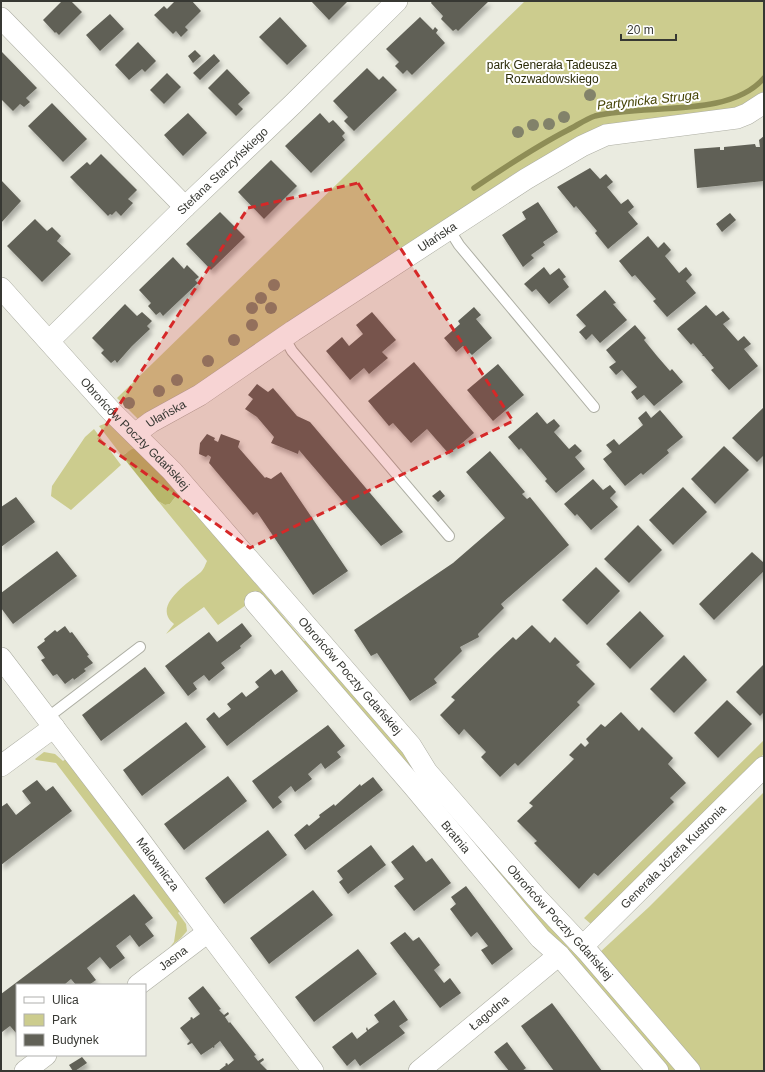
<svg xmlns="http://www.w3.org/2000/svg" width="765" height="1072" viewBox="0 0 765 1072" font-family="Helvetica,sans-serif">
	<defs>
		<filter id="shadow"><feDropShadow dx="2.5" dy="4.5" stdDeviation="2" flood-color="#0004"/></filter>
	</defs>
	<rect width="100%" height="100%" fill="#eaebe0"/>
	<path fill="#cccc8e" d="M525 1H764V91L742 105 727 110 584 134 514 174 318 305 261 340 197 387 138 419 117 398Z
		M109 422 137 449 126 453 122 456 99 426Z
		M94 429 121 465 71 510 51 496 52 486 85 437Z
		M179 492 304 641 306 640 395 739 470 835 571 950 577 944 685 1071H668L546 933 259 596 218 625 204 607 166 634 174 624C172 622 169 620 168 617 160 600 191 581 201 572 204 569 205 565 207 561L158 501 165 505 170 504Z
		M764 740V754L592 925 584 918Z
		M44 752 55 754 63 761 67 758 182 909 178 913 186 924 187 931 181 938 170 947 174 942 177 922 56 763 36 760 35 759Z
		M764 792V1071H700L599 953 649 907Z"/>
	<path fill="#b8b76b" d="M132 449H137L179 492 170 504 165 505 158 501 122 456Z"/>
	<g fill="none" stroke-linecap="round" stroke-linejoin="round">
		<path stroke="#8e8d56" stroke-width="5.5" d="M474 188C505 167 535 147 568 130 576 126 586 119 595 116 644 103 729 119 764 78"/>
	</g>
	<path fill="#616157" filter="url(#shadow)" d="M62 1H71L82 12 59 35 56 32 55 33 43 20Z
		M175 1H192L201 11 185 27 188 30 181 37 176 31 173 34 154 15 164 6 167 9Z
		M311 1H348L329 20Z
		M432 1H489L458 31 456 29 453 31 441 19 443 16 431 3Z
		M110 14 124 29 100 51 86 35Z
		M280 17 307 46 287 65 259 37Z
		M420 17 433 30 435 27 438 30 436 33 445 43 412 75 407 70 403 74 395 66 399 62 386 49Z
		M138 42 156 61 145 72 142 69 129 80 115 65Z
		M195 50 201 56 193 63 188 56Z
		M2 52 37 88 26 98 30 102 24 107 20 104 13 111 1 99Z
		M214 54 220 61 200 80 193 73Z
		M367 68 379 80 383 76 397 90 354 131 344 121 348 117 333 101Z
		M227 69 250 93 238 104 243 109 236 116 208 88Z
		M167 73 181 87 164 104 150 90Z
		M52 103 87 139 63 162 28 126Z
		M188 113 207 133 183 156 164 135Z
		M320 113 329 123 333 120 336 123 345 133 342 136 345 140 311 173 285 146Z
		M764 136V181L697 188 694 149 720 147V150H724V147L755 144 756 147H760L759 140Z
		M101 154 137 190 128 199 133 203 121 216 116 211 112 215 110 214 108 216 70 177 87 162 90 165Z
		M271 160 297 186 264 219 238 192Z
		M590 168 600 179 606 174 613 182 607 187 621 204 628 199 634 207 628 212 638 224 608 249 595 233 597 231 587 219 576 206 574 208 557 187Z
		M1 180 21 201 1 223Z
		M538 202 558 232 543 242 545 245 531 255 534 258 523 267 502 235 526 219 522 212Z
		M220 212 245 237 211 270 186 244Z
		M730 213 736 220 722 232 716 224Z
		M35 219 47 231 52 227 61 236 57 241 71 254 42 282 7 246Z
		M648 236 658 248 664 242 671 250 665 256 679 273 686 267 692 275 686 281 696 293 667 317 653 301 656 299 635 275 632 277 619 261Z
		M173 257 184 269 187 265 199 277 195 280 198 283 163 316 160 312 156 315 148 306 151 303 139 290Z
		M544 267 550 275 559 268 566 277 563 279 569 287 549 304 536 289 532 292 524 284Z
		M605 290 616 303 613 304 627 320 600 343 592 334 586 340 579 332 586 326 576 315Z
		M125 304 137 316 142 312 152 321 147 326 150 329 132 346 117 363 115 360 111 363 101 353 104 350 92 338Z
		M706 305 716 316 723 311 730 319 723 324 738 341 744 336 751 344 744 349 758 366 729 390 711 370 714 368 704 356H702L703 355 693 343 691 345 677 329Z
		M474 307 481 315 476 319 492 338 472 355 463 346 456 352 444 338 460 324 458 321Z
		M372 312 396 340 382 352 388 358 369 374 364 368 350 380 326 351 342 337 349 346 363 334 356 325Z
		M635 325 646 338 644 340 657 356 670 371 672 369 683 382 654 406 644 395 637 400 631 392 637 387 622 370 616 375 609 367 616 362 606 350Z
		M414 362 474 433 449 454 427 429 411 443 393 423 389 426 368 401Z
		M498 364 524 395 493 421 467 390Z
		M257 384 268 392 273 388 297 416 310 422 403 532 381 546 299 450 298 454 271 443 274 437 257 417 245 409 253 399 248 395Z
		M764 407V455L757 462 732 438Z
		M660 410 683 437 667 450 669 453 643 475 641 473 625 486 603 459 612 452 606 445 614 439 619 445 643 425 638 418 646 411 651 418Z
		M537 412 547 424 554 419 560 426 554 432 569 449 575 444 582 451 575 457 585 469 556 493 545 481 547 479 521 448 519 450 508 437Z
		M207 434 215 438 214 440 218 442 221 434 240 441 238 447 265 478 266 477 271 479 281 472 348 571 313 595 257 512 253 515 209 463 211 457 208 455 206 457 199 454 200 443Z
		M724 446 749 470 715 504 691 479Z
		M490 451 525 492 522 494 527 499 530 497 569 545 501 604 504 608 478 634 479 637 460 647 462 651 434 679 437 683 410 701 377 653 371 656 354 630 453 563 505 518 466 472Z
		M593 479 603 490 610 485 616 492 610 498 618 507 591 530 577 514 575 516 564 504Z
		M683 487 707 512 673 545 649 520Z
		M440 490 445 496 438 502 432 496Z
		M16 497 35 522 1 547V507Z
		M638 525 662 550 629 583 604 559Z
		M57 551 77 576 13 624 1 608V593Z
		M752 552 764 563V571L714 620 699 604Z
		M596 567 620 591 587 625 562 600Z
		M640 611 664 636 630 669 606 644Z
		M242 623 252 636 240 646 241 648 221 663 225 668 209 681 204 675 193 683 197 689 188 696 165 666 209 632 217 642Z
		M532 625 550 643 555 637 580 662 576 665 595 684 577 702 580 705 518 766 515 763 500 777 481 757 486 752 464 729 459 735 440 715 455 700 451 697 497 652 513 637 516 640Z
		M65 626 70 633 72 632 89 655 87 656 93 663 84 669 86 671 74 680 73 678 65 684 57 674 53 676 41 660 45 658 37 647 45 641 44 639 55 630 57 632Z
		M684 655 707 680 674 713 650 689Z
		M764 664V712L760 716 736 692Z
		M145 667 165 693 101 741 82 715Z
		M271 669 275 675 282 670 298 691 227 746 206 719 214 712 219 718 231 709 227 704 242 692 246 697 259 687 255 682Z
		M727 700 752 724 718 758 694 733Z
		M621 712 639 731 642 727 673 758 668 764 686 783 670 798 674 802 598 876 594 873 579 889 534 843 537 841 517 821 533 806 529 803 574 759 569 755 581 743 585 747 589 743 586 739 601 724 605 727Z
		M186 722 206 747 142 796 123 770Z
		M328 725 345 746 337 752 341 757 325 769 321 763 308 774 312 779 295 792 291 786 278 797 282 802 273 809 252 781Z
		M228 776 247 801 184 850 164 824Z
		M373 777 383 790 305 850 294 835 307 824 309 826 320 817 319 815 334 804 335 806 360 784 361 786Z
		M37 780 46 791 53 786 72 811 1 865V807L7 803 16 815 31 803 22 791Z
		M268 830 287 855 224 904 205 878Z
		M371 845 386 865 348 894 339 882 343 879 337 871Z
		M413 845 426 862 432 858 451 883 414 911 394 886 404 879 391 862Z
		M466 886 513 949 492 965 481 950 488 946 477 932 471 937 450 909 456 904 451 897Z
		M313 890 333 915 269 964 250 938Z
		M134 894 153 918 145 924 154 936 139 947 130 935 116 946 125 958 110 969 100 957 93 963 87 968 96 980 89 985H76L71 979 64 985H17V1034L10 1026 2 1032 1 994Z
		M405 932 413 941 419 937 440 965 434 970 444 983 450 978 461 993 440 1008 390 943Z
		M358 949 377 974 314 1022 295 997Z
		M203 986 221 1009 219 1010 224 1015 228 1012 229 1014 225 1017 229 1023 230 1022 256 1055 254 1056 258 1061 263 1058 264 1060 260 1063 268 1071H218L226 1065 225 1064 227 1063 228 1065 234 1060 220 1041 214 1046 215 1047 213 1048V1047L201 1055 192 1043 188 1045 187 1044 190 1041 180 1028 191 1019 190 1018 192 1017 193 1019 200 1014 188 998Z
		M394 1000 408 1020 399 1026 405 1033 360 1066 355 1059 347 1066 332 1047 352 1032 357 1039 367 1031 366 1029 367 1027 368 1030 379 1022 374 1015Z
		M552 1003 575 1034 602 1071H554L521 1026Z
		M507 1042 526 1068 522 1071H509L494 1052Z
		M82 1057 87 1063 75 1071H73L69 1065Z"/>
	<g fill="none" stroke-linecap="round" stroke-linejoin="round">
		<g stroke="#adaea3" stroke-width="12">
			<path id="lane" d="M449 229 459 245 594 407
				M284 337 292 351 449 536
				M47 718 140 647"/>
		</g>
		<g stroke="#adaea3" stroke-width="22">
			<g id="street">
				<path d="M1 18 185 207"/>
				<path id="s1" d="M1 288 111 411 172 471 411 746 427 772 536 897 587 951 690 1071"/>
				<path id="s2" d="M49 341 185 207 293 104 397 1"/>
				<path id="s3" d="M135 434 151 422 200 395 293 331 526 179 582 146 606 135 737 118 747 114 764 103"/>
				<path id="s4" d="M255 602 414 787 540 938 559 955 658 1071"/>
				<path id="s5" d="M1 658 133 831 208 932 313 1071"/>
				<path d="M1 766 54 727"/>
				<path id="s6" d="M583 946 764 767"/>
				<path id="s7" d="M138 985 208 932"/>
				<path d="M25 1071 46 1055"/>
				<path id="s8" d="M419 1071 559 955"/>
			</g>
		</g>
		<use href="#lane" stroke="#fff" stroke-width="10"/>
		<use href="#street" stroke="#fff" stroke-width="21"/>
	</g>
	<g fill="#82826a">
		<circle cx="590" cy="95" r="6"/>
		<circle cx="564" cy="117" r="6"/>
		<circle cx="549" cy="124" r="6"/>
		<circle cx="533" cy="125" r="6"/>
		<circle cx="518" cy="132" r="6"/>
		<circle cx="274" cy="285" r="6"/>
		<circle cx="261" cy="298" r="6"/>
		<circle cx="252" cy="308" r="6"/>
		<circle cx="271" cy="308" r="6"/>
		<circle cx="252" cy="325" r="6"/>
		<circle cx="234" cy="340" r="6"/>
		<circle cx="208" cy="361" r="6"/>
		<circle cx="177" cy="380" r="6"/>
		<circle cx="159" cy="391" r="6"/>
		<circle cx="129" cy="403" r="6"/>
	</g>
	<path fill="#d62828" fill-opacity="0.2" stroke="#d62828" stroke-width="3" stroke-dasharray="8 5" stroke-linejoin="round" d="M358 183 513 421 250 548 97 439 248 208Z"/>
	<g text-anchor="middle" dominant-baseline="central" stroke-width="4" stroke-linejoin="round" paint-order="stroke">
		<g font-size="12" fill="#2c2c09" stroke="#fff">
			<text x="552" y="65">park Generała Tadeusza<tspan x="552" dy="14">Rozwadowskiego</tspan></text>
		</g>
		<g font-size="12" fill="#373833" stroke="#fff">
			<text stroke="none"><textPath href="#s2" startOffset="243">Stefana Starzyńskiego</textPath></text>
			<text stroke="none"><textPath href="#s3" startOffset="361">Ułańska</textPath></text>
			<text stroke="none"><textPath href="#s3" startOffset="37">Ułańska</textPath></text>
			<text stroke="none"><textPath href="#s1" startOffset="198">Obrońców Poczty Gdańskiej</textPath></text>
			<text stroke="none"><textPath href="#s1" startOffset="522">Obrońców Poczty Gdańskiej</textPath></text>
			<text stroke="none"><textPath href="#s4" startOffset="309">Bratnia</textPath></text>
			<text stroke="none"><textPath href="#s6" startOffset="127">Generała Józefa Kustronia</textPath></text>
			<text stroke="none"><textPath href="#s5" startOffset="259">Malownicza</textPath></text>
			<text stroke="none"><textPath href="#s1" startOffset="846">Obrońców Poczty Gdańskiej</textPath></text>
			<text stroke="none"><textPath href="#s7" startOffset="44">Jasna</textPath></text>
			<text stroke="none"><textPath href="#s8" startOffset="91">Łagodna</textPath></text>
		</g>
		<g font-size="13" font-style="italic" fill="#454304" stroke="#fff">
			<text transform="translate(648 100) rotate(-6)">Partynicka Struga</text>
		</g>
	</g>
	<rect width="765" height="1072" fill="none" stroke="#373833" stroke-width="4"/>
	<rect x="16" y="984" width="130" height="72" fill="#ffffff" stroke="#afafad"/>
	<rect x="24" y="997" width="20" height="6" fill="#ffffff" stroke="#afafad"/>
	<text x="52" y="1004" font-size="12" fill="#373833">Ulica</text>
	<rect x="24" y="1014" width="20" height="12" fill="#cccc8e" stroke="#afafad"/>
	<text x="52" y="1024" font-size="12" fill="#373833">Park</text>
	<rect x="24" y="1034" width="20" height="12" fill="#616157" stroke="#afafad"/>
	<text x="52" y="1044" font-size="12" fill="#373833">Budynek</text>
	<path d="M621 34v6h55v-6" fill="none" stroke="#373833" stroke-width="2"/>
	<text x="627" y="34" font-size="12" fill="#373833" stroke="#ffffff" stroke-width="3" paint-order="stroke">20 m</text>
</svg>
